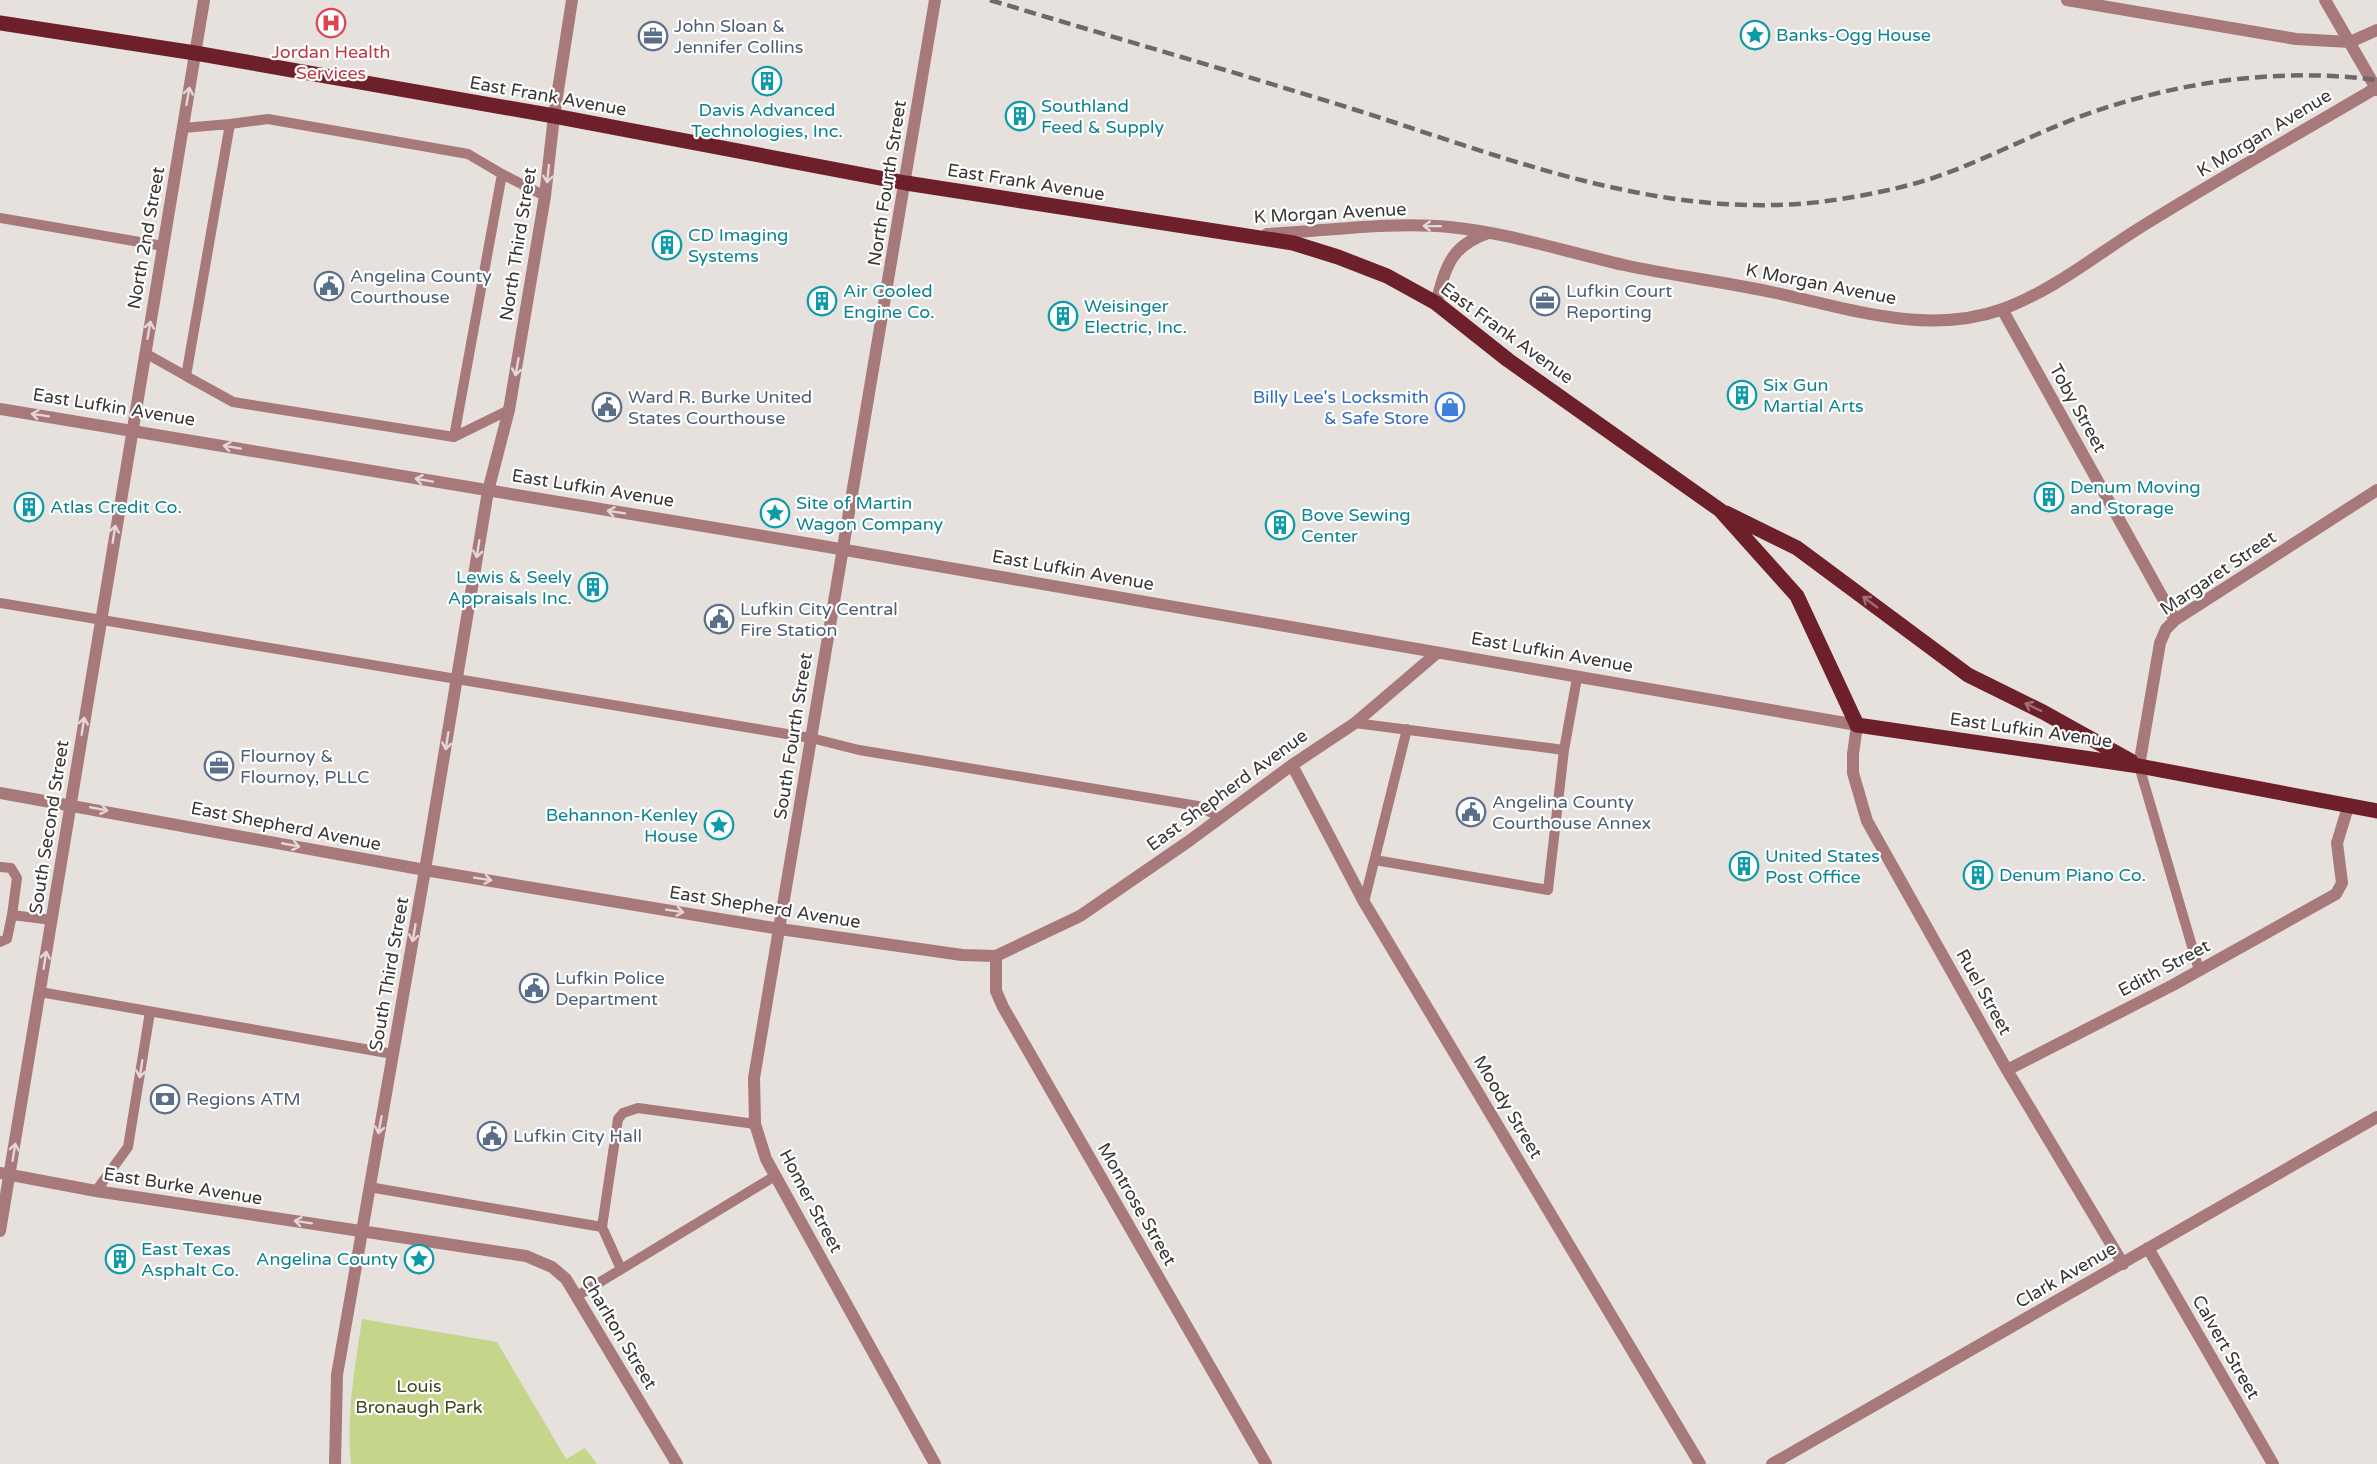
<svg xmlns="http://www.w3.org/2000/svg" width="2377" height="1464" viewBox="0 0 2377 1464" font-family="'Varela Round',sans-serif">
	<rect width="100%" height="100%" fill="#e6e1dd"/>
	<path fill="#c5d589" d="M362 1319 497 1342 566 1459 585 1448 597 1464H351C346 1415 355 1367 362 1319Z"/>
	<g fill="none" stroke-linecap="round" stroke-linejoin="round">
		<path stroke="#a7797b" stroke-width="10" d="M268 119 468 154 502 174 454 437 233 402 186 376 230 124Z
			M183 128 230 124
			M502 174 545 196
			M0 218 163 246
			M145 353 186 376
			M454 437 509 410
			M0 603 811 738 859 750 1198 806 1220 817
			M1355 723 1564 750 1577 678
			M2139 766 2199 970
			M1375 860 1548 890 1564 750
			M0 867 11 868 17 878 12 915 52 920
			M1364 902 1407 729
			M0 942 7 939 12 915
			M40 992 393 1054
			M369 1187 602 1227
			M96 1191 128 1147 150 1012
			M621 1269 602 1227 618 1119 623 1113 638 1108 755 1124
			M577 1296 775 1176"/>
		<path stroke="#a7797b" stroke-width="12" d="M935 0 754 1078 755 1124 766 1159 935 1464
			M2067 0 2296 39 2350 42 2377 30
			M1267 234C1324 231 1394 221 1450 227 1509 233 1567 252 1624 265 1674 276 1726 282 1776 293 1850 309 1928 336 2003 309 2054 290 2096 255 2141 227 2218 179 2298 134 2376 88
			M1436 303C1446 267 1450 246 1488 233
			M2002 309 2175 620
			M0 409 811 544 1857 725 1853 754V773L1867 821 2007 1070 2123 1264
			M1292 765 1364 902 1700 1464
			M2139 766 2160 643 2166 629 2175 620 2377 490
			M0 793 425 870 780 929 962 955 996 956 1080 916 1189 841 1292 765 1355 723 1437 653
			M996 956V991L1003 1007 1266 1464
			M2007 1070 2173 985 2336 894 2342 883 2337 843 2348 807
			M0 1173 96 1191 526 1256 552 1267 566 1279 677 1464
			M0 1231 204 0
			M2148 1248 2273 1464
			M335 1464 337 1375 425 870 488 491 509 410 545 196 554 116 572 0
			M1772 1464 2377 1117"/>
		<path stroke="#a7797b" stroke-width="12" d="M2325 0 2377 90"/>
		<path stroke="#6d202a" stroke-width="15" d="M0 23 195 53 554 116 906 183 1293 243 1338 257 1387 276 1436 303 1508 360 1720 510 1797 596 1857 725 2139 766 2377 811
			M1726 513 1797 548 1968 675 2043 712 2131 761"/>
		<path stroke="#6c6967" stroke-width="4.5" stroke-dasharray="12 6" stroke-linecap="butt" d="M990 0C1112 37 1235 72 1356 110 1507 158 1658 220 1820 202 1857 197 1896 190 1933 178 1983 161 2029 136 2079 117 2174 82 2276 67 2377 80"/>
	</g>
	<defs><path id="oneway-shaft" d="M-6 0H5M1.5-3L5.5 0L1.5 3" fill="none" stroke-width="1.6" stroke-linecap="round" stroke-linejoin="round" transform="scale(1.5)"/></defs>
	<g stroke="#e5d7d7">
		<use href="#oneway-shaft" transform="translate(188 96) rotate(-80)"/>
		<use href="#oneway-shaft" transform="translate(548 174) rotate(96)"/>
		<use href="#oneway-shaft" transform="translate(1432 226) rotate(-179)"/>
		<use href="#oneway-shaft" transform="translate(149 330) rotate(-80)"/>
		<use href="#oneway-shaft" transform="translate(517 367) rotate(100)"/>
		<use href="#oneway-shaft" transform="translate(40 415) rotate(-171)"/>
		<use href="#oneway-shaft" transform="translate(232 447) rotate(-170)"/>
		<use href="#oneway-shaft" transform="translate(424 480) rotate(-170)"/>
		<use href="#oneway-shaft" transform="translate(616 512) rotate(-171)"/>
		<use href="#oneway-shaft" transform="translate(114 534) rotate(-81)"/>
		<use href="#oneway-shaft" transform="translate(478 549) rotate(99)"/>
		<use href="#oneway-shaft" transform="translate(83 726) rotate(-81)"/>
		<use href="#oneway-shaft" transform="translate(447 741) rotate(99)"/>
		<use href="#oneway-shaft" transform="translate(99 809) rotate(11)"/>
		<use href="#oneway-shaft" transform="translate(291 845) rotate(11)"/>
		<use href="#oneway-shaft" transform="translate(483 879) rotate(9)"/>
		<use href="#oneway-shaft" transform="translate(675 911) rotate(9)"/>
		<use href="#oneway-shaft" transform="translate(414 933) rotate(100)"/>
		<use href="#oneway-shaft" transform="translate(45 960) rotate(-81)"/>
		<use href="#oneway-shaft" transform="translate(141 1069) rotate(99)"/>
		<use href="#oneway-shaft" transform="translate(380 1125) rotate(100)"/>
		<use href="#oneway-shaft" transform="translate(14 1152) rotate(-81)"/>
		<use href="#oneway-shaft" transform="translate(303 1222) rotate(-171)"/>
	</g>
	<g stroke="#a06e75">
		<use href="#oneway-shaft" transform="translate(1870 602) rotate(-143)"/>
		<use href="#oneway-shaft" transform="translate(2033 707) rotate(-154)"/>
	</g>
	<defs>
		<g id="hospital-ring" transform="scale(1.5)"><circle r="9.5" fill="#fff" stroke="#e0444e" stroke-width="1.5"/><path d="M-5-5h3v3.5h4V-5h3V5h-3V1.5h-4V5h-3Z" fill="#e0444e"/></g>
		<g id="sight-ring" transform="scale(1.5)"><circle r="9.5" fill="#fff" stroke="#0f9aa8" stroke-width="1.5"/><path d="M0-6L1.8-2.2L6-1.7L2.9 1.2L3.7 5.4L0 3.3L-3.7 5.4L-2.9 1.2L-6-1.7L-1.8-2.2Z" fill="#0f9aa8"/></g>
		<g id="office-ring" transform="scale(1.5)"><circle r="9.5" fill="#fff" stroke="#5c6f8a" stroke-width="1.5"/><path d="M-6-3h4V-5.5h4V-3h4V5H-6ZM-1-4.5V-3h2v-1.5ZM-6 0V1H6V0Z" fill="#5c6f8a"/></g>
		<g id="building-ring" transform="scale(1.5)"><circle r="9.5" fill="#fff" stroke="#0f9aa8" stroke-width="1.5"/><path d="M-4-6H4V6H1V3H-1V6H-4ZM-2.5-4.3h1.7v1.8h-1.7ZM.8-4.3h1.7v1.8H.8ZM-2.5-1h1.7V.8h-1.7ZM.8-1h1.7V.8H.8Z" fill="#0f9aa8"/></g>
		<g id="civic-ring" transform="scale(1.5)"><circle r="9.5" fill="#fff" stroke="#5c6f8a" stroke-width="1.5"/><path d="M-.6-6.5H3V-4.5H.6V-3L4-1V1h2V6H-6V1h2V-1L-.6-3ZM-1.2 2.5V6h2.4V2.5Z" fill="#5c6f8a"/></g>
		<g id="shop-ring" transform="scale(1.5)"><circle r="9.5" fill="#fff" stroke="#3f7fe0" stroke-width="1.5"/><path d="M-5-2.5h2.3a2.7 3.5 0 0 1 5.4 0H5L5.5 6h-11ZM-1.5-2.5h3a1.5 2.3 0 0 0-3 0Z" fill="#3f7fe0"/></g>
		<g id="bank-ring" transform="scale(1.5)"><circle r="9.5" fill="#fff" stroke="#5c6f8a" stroke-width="1.5"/><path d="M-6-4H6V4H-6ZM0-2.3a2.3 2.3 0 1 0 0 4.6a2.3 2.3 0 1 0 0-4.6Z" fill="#5c6f8a"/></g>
	</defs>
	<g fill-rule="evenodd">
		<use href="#hospital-ring" x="331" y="23"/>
		<use href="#sight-ring" x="1755" y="35"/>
		<use href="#office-ring" x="653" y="36"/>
		<use href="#building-ring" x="767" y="81"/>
		<use href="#building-ring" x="1020" y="116"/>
		<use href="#building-ring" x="667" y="245"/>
		<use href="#civic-ring" x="329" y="286"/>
		<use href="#building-ring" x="822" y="301"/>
		<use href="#office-ring" x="1545" y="301"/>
		<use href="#building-ring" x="1063" y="316"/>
		<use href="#building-ring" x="1742" y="395"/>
		<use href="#civic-ring" x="607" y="407"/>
		<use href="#shop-ring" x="1450" y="407"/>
		<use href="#building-ring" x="2049" y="497"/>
		<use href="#building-ring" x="29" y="507"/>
		<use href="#sight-ring" x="775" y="513"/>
		<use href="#building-ring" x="1280" y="525"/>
		<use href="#building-ring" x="593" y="587"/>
		<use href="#civic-ring" x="719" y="619"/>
		<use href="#office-ring" x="219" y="766"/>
		<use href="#civic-ring" x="1471" y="812"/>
		<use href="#sight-ring" x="719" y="825"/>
		<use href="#building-ring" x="1744" y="866"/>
		<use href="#building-ring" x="1978" y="875"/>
		<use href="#civic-ring" x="534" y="988"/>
		<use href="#bank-ring" x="165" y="1099"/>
		<use href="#civic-ring" x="492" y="1136"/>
		<use href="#building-ring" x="120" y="1259"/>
		<use href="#sight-ring" x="419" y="1259"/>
	</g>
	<g text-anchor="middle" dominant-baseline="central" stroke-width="4.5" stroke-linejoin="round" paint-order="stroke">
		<g font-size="18" fill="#4e5e75" stroke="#fff" text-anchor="start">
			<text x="674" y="26">John Sloan &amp;<tspan x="674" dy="21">Jennifer Collins</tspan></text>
			<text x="350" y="276">Angelina County<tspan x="350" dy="21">Courthouse</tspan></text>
			<text x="1566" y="291">Lufkin Court<tspan x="1566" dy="21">Reporting</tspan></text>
			<text x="628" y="397">Ward R. Burke United<tspan x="628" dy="21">States Courthouse</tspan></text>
			<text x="740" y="609">Lufkin City Central<tspan x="740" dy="21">Fire Station</tspan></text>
			<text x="240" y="756">Flournoy &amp;<tspan x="240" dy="21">Flournoy, PLLC</tspan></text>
			<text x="1492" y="802">Angelina County<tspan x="1492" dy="21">Courthouse Annex</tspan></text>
			<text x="555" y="978">Lufkin Police<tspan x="555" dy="21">Department</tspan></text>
			<text x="186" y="1099">Regions ATM</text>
			<text x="513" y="1136">Lufkin City Hall</text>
		</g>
		<g font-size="18" fill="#0d838f" stroke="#fff" text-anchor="start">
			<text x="1776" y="35">Banks-Ogg House</text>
			<text x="1041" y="106">Southland<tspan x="1041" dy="21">Feed &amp; Supply</tspan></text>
			<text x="767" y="110" text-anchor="middle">Davis Advanced<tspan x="767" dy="21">Technologies, Inc.</tspan></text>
			<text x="688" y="235">CD Imaging<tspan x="688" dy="21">Systems</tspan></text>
			<text x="843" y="291">Air Cooled<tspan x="843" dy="21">Engine Co.</tspan></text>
			<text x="1084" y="306">Weisinger<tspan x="1084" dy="21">Electric, Inc.</tspan></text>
			<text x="1763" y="385">Six Gun<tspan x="1763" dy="21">Martial Arts</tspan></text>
			<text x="2070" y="487">Denum Moving<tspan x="2070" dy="21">and Storage</tspan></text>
			<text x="796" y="503">Site of Martin<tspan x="796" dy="21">Wagon Company</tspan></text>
			<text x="50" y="507">Atlas Credit Co.</text>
			<text x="1301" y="515">Bove Sewing<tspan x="1301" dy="21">Center</tspan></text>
			<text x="572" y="577" text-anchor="end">Lewis &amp; Seely<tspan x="572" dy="21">Appraisals Inc.</tspan></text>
			<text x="698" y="815" text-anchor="end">Behannon-Kenley<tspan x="698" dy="21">House</tspan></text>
			<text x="1765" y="856">United States<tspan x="1765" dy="21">Post Office</tspan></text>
			<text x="1999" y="875">Denum Piano Co.</text>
			<text x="141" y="1249">East Texas<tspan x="141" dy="21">Asphalt Co.</tspan></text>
			<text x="398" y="1259" text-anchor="end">Angelina County</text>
		</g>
		<g font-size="18" fill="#be3a42" stroke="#fff">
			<text x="331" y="52">Jordan Health<tspan x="331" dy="21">Services</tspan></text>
		</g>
		<g font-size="18" fill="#393736" stroke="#fff">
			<text transform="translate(548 96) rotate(10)">East Frank Avenue</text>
			<text transform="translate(2264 133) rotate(-31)">K Morgan Avenue</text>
			<text transform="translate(1026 182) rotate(9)">East Frank Avenue</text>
			<text transform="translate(887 183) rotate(-81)">North Fourth Street</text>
			<text transform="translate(1330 213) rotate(-3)">K Morgan Avenue</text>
			<text transform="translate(146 238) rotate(-80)">North 2nd Street</text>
			<text transform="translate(518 244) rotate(-81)">North Third Street</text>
			<text transform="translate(1821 284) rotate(11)">K Morgan Avenue</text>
			<text transform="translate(1507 333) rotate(36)">East Frank Avenue</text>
			<text transform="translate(114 407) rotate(9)">East Lufkin Avenue</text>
			<text transform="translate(2078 408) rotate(61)">Toby Street</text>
			<text transform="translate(593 488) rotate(9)">East Lufkin Avenue</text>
			<text transform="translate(1073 570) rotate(10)">East Lufkin Avenue</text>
			<text transform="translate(2218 573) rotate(-34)">Margaret Street</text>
			<text transform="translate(1552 652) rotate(10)">East Lufkin Avenue</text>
			<text transform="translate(2031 730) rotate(8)">East Lufkin Avenue</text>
			<text transform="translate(793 736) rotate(-81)">South Fourth Street</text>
			<text transform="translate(1227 790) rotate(-36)">East Shepherd Avenue</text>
			<text transform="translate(286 826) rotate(11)">East Shepherd Avenue</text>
			<text transform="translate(49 827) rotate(-81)">South Second Street</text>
			<text transform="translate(765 907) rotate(9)">East Shepherd Avenue</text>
			<text transform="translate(2164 968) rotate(-28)">Edith Street</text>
			<text transform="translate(389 974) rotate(-80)">South Third Street</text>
			<text transform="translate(1984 992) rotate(61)">Ruel Street</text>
			<text transform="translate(1508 1107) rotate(59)">Moody Street</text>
			<text transform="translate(183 1186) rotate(9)">East Burke Avenue</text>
			<text transform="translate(811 1201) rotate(62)">Homer Street</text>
			<text transform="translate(1137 1204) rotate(60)">Montrose Street</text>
			<text transform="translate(2066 1275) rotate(-30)">Clark Avenue</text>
			<text transform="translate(619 1332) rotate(59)">Charlton Street</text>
			<text transform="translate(2226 1347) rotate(60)">Calvert Street</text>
		</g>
		<g font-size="18" fill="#366cbe" stroke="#fff" text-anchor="end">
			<text x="1429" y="397">Billy Lee's Locksmith<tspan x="1429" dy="21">&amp; Safe Store</tspan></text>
		</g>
		<g font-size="18" fill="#41481f" stroke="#fff">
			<text x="419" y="1386">Louis<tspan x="419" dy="21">Bronaugh Park</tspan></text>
		</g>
	</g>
</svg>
